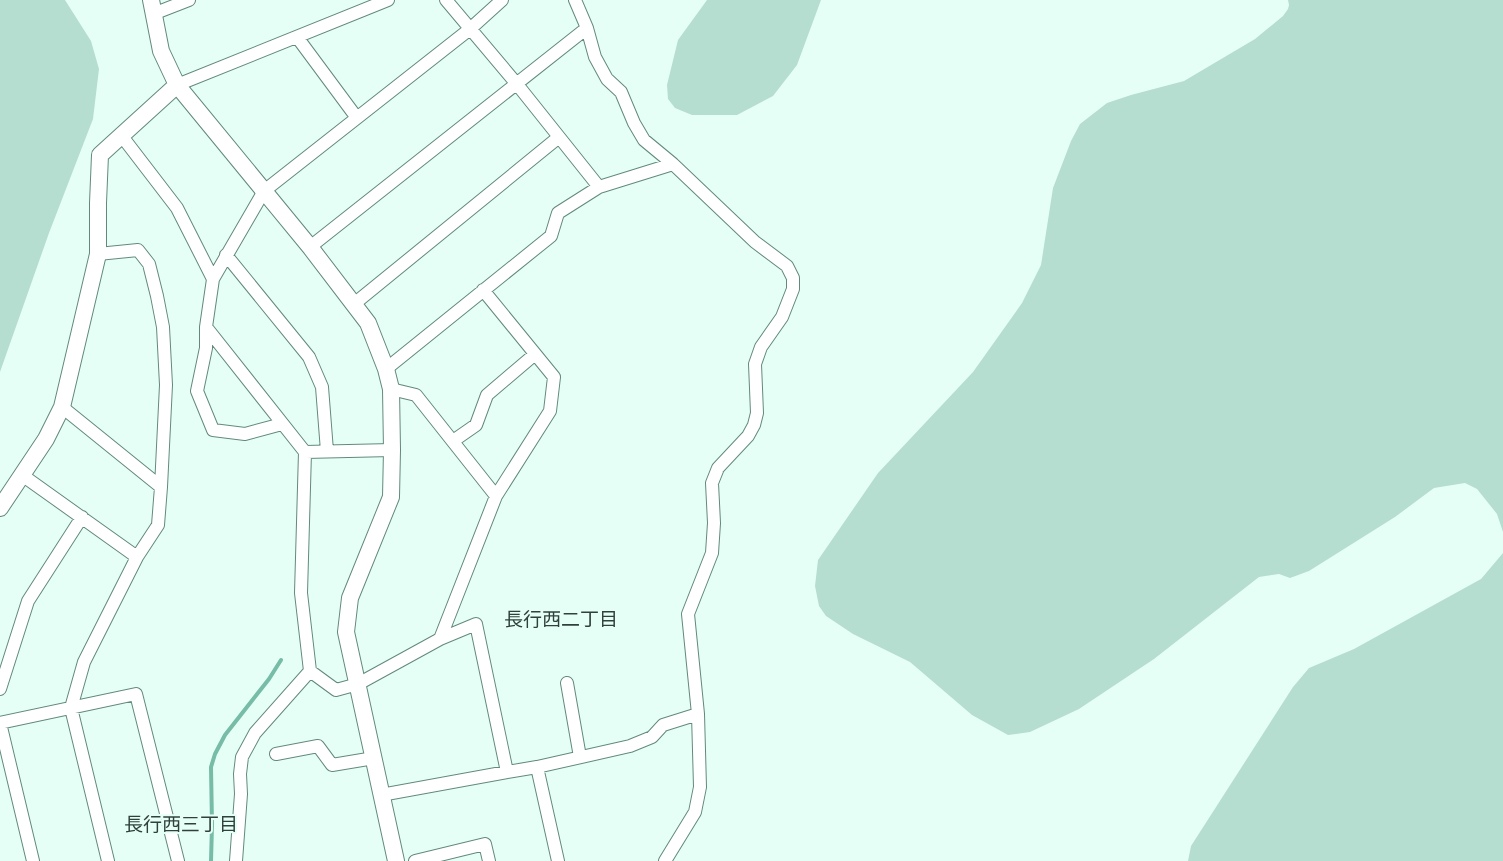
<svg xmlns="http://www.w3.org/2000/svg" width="1503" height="861" viewBox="0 0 1503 861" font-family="'Sofia Sans Condensed','Noto Sans JP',sans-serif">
	<rect width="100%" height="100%" fill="#e6fff6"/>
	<path fill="#b5ded1" d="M0 0H65L91 41 99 69 93 119 49 233 0 372Z
		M707 0H821L797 65 773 96 737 115H692L675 108 668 99 667 85 678 40Z
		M1288 0H1503V532L1497 514 1477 489 1465 483 1434 488 1395 517 1309 571 1290 578 1279 574 1259 577 1154 659 1079 709 1030 732 1008 735 972 715 910 662 853 634 826 616 819 606 815 586 818 560 878 473 973 372 1022 303 1041 265 1053 188 1071 141 1080 124 1107 103 1131 95 1184 81 1255 39 1283 16 1288 9 1289 5Z
		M1503 553V861H1188L1191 846 1293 687 1309 668 1354 649 1481 579Z"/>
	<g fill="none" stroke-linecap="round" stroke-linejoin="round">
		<path stroke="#76bca7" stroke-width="4" d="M211 861 212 825 211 767 215 754 225 735 269 679 281 660"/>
		<g stroke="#63897d" stroke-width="14">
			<path id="minor" d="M446 0 516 83 599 187
				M153 14 189 0
				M587 28 595 57 607 79 621 92 634 123 644 140 673 164 755 242 787 266 793 278V289L782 317 761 347 755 364 757 413 754 425 748 436 718 468 712 483 714 523 712 553 688 614 698 714 700 787 695 812 665 861
				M297 37 357 118
				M177 85 388 0
				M121 135 177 208 213 279
				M310 247 587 28 575 0
				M98 254 138 250 149 264 157 296 163 327 166 385 161 487 158 525 137 557 84 662 71 708 108 861
				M226 255 309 357 322 387 327 451
				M354 304 559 137
				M206 327V348L197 391 213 430 245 434 282 424
				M386 369 551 236 558 213 599 187 673 164
				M391 389 416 395 496 496
				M62 407 161 487
				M453 441 476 425 487 395 534 355
				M305 452 392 450
				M22 475 137 557
				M440 639 496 496 550 411 554 377 483 290
				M310 671 336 690 358 684 440 639 476 624 507 772 381 795
				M567 683 580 757
				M0 689 28 601 82 517
				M0 723 136 694 178 861
				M0 723 33 861
				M276 754 318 746 332 765 374 758
				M537 767 630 746 652 737 663 725 698 714
				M507 772 537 767 558 861
				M236 861 241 794 240 774 242 757 255 733 310 671 301 593 305 452 206 327 213 279 264 191 470 29 502 0
				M415 861 485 844 489 861"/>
		</g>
		<g stroke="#63897d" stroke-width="18">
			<path id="tertiary" d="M151 0 161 51 177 85 310 247 368 323 386 369 391 389 392 450 391 497 350 598 346 632 396 861
				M0 508 46 439 62 407 98 254V203L100 155 177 85"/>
		</g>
		<use href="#minor" stroke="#fff" stroke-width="12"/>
		<use href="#tertiary" stroke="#fff" stroke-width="16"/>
	</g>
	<g text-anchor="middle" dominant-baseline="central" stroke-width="4" stroke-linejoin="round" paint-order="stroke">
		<g font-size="19" fill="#30413b" stroke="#e6fff6">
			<text x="561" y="620">長行西二丁目</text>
			<text x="181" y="825">長行西三丁目</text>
		</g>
	</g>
</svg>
